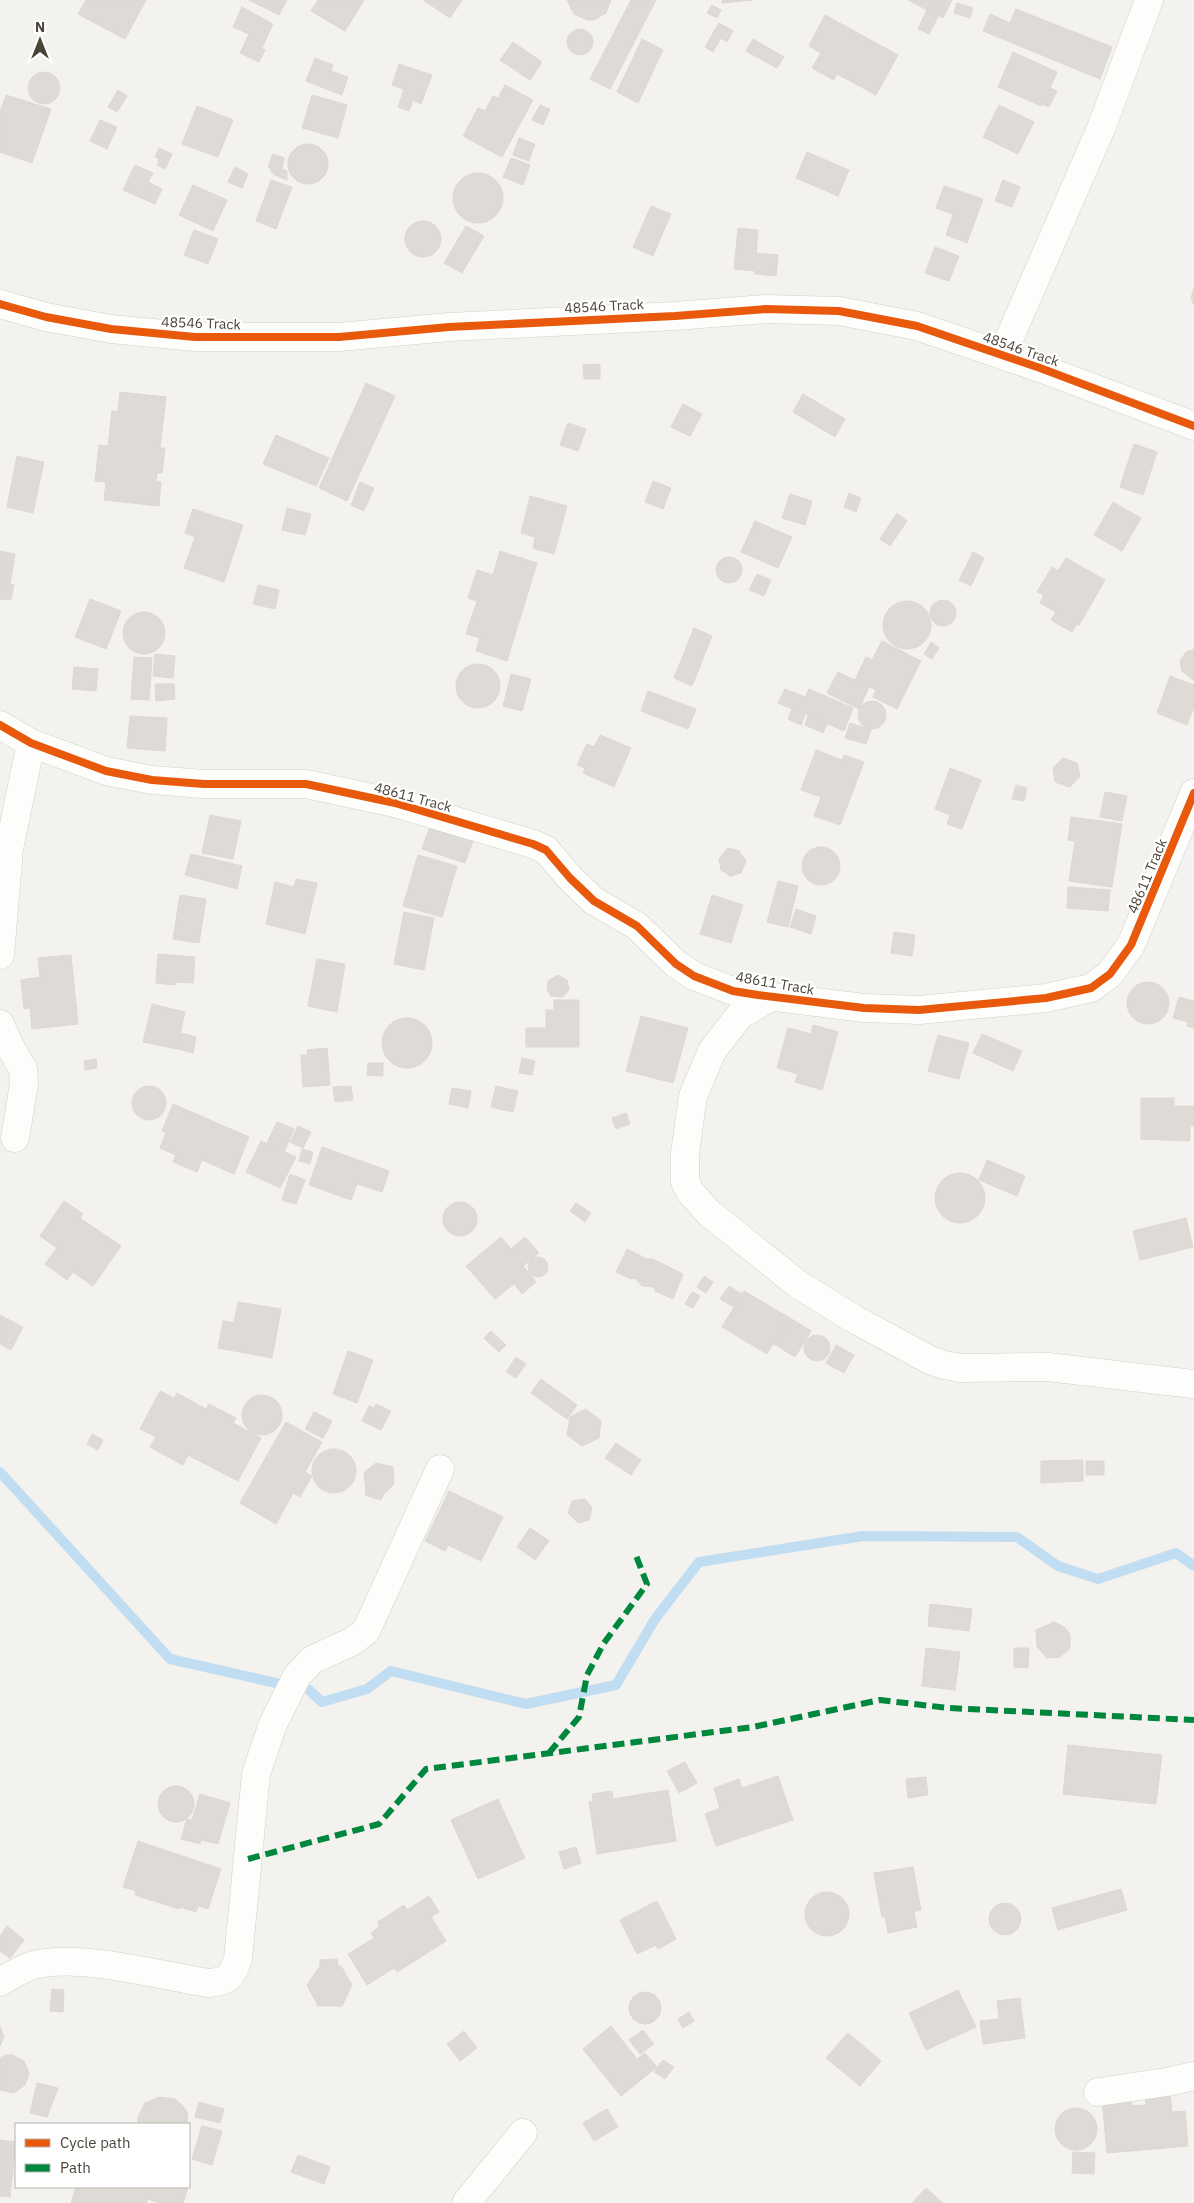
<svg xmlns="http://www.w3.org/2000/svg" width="1194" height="2203" viewBox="0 0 1194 2203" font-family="'IBM Plex Sans',sans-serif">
	<rect width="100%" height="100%" fill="#f4f2ee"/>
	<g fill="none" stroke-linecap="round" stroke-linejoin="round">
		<path stroke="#c0ddf1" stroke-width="10" d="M0 1472 170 1659 276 1683
			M309 1690 322 1702 367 1689 391 1671 526 1704 616 1685 655 1619 699 1562 863 1536 1017 1537 1058 1566 1098 1579 1176 1553 1194 1566"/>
	</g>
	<path fill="#dedbd6" stroke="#dcd9d4" d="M86 0H146L125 39 78 14Z
		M249 0H287L279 15Z
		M318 0H364L345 31 311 11Z
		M423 0H462L450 18Z
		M567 0H611L606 13 594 20H587L574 14Z
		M631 0H656L610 89 590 79Z
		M722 0H752L722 3Z
		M908 0H952L943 18Z
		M957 3 973 8 970 18 954 13Z
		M712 5 721 10 717 18 707 13Z
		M242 7 273 24 262 48 265 50 259 62 240 53 249 34 233 27Z
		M1016 9 1112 47 1100 79 983 31 990 14 1010 23Z
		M927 10 939 15 929 34 918 29Z
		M825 15 898 55 876 95 837 74 834 80 812 68 821 53 809 46Z
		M719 23 733 31 727 42 721 38 713 52 705 47Z
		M567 42a13 13 0 1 1 26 0a13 13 0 1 1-26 0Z
		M642 39 663 50 638 103 617 92Z
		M753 39 784 57 777 68 746 51Z
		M513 42 542 62 530 80 500 60Z
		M1013 52 1057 72 1050 88 1057 91 1049 107 1042 104 1041 106 998 87Z
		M315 58 333 65 331 71 348 77 342 95 306 81Z
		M399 64 432 75 421 104 413 100 409 111 398 107 404 89 392 85Z
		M28 88a16 16 0 1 1 32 0a16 16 0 1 1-32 0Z
		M505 85 533 100 502 157 463 136 478 108 485 111 493 96 498 98Z
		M118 90 127 96 117 112 108 107Z
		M6 95 51 109 32 163 0 152V112Z
		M312 95 347 105 338 138 302 128Z
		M540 105 550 109 543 125 532 120Z
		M999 105 1034 122 1018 154 983 137Z
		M197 106 233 120 218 157 182 144Z
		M100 120 117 127 107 149 90 141Z
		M519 138 535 144 529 161 513 155Z
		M288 164a20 20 0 1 1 40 0a20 20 0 1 1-40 0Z
		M159 148 172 154 165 169 157 165 159 159 155 157Z
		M807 152 849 170 838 196 796 178Z
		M273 154 284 158 282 169 287 171V180L273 174 274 173 270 171 272 169 268 167Z
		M511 158 530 165 523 185 503 177Z
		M135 165 153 173 148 182 162 189 155 204 123 190Z
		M235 167 248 174 242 188 228 182Z
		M453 198a25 25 0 1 1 50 0a25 25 0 1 1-50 0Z
		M271 180 292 187 276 229 256 221Z
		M1003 180 1020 187 1012 207 995 201Z
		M193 185 227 200 213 231 179 215Z
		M944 186 983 199 967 243 946 235 953 214 936 208Z
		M651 206 671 214 653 256 633 247Z
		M405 239a18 18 0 1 1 36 0a18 18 0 1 1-36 0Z
		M466 226 484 236 462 273 444 263Z
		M738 228 758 230 756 253 778 255 776 276 755 274V271L734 269Z
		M194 230 218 239 208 264 184 255Z
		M935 247 959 256 949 281 925 273Z
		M1194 288V305L1191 298Z
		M600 364V379H584L583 365Z
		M366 383 395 396 347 501 319 488Z
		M120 392 166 397 160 448H165L162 473H157L156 481 161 482 159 506 104 500 106 482 95 481 99 445 108 446 112 411 118 412Z
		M803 394 845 419 835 437 793 412Z
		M683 404 702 414 690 436 671 427Z
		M568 423 586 429 578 451 560 445Z
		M276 435 329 458 316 486 263 464Z
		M1134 444 1157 452 1143 495 1120 487Z
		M17 456 44 462 33 513 7 507Z
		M653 481 671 488 663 509 645 502Z
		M360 482 374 488 364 511 351 505Z
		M849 493 861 498 856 512 844 507Z
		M790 494 812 501 805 525 782 518Z
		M530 496 567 506 554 554 533 548 535 537 521 533Z
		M1113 502 1141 518 1122 551 1094 535Z
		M287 508 311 514 305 535 282 530Z
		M193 509 243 525 224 582 184 568 195 537 185 533Z
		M897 513 907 521 890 546 880 539Z
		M755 521 792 537 778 568 741 552Z
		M0 551 15 554 10 584 14 585 11 600 0 599Z
		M500 551 537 563 507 661 476 651 480 638 466 634 477 601 468 598 477 570 493 575Z
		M973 552 984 558 971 586 959 580Z
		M716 570a13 13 0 1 1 26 0a13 13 0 1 1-26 0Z
		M1066 558 1105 580 1079 625 1077 624 1072 632 1051 620 1056 612 1040 603 1044 595 1037 592 1052 567 1058 571Z
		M757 574 771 580 764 596 749 590Z
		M258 585 279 590 275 609 253 604Z
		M90 599 121 611 106 649 75 637Z
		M930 613a13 13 0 1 1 26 0a13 13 0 1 1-26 0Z
		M883 625a24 24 0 1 1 48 0a24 24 0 1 1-48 0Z
		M123 633a21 21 0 1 1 42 0a21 21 0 1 1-42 0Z
		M694 628 712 636 692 686 674 678Z
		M882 641 921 661 897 709 873 697 876 690 855 680 866 657 872 660Z
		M931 642 939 648 932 659 924 654Z
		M1194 649V679L1193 680 1182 671 1180 661 1186 652Z
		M155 654 175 656 173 678 153 676Z
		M134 657 152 658 149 700 131 699Z
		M456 686a22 22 0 1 1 44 0a22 22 0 1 1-44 0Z
		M74 667 98 669 96 691 72 689Z
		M838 672 869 687 859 709 827 693Z
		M511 674 531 679 522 711 503 706Z
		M1170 676 1194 685V707L1187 725 1157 713Z
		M155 684H174L175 699 156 701Z
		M785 689 805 697 809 689 853 708 844 731 805 714 801 725 788 719 792 709 778 703Z
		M648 691 696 709 688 729 641 711Z
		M858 715a14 14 0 1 1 28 0a14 14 0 1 1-28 0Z
		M130 716 167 718 165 751 127 748Z
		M808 716 827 724 823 733 805 725Z
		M850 723 871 730 866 744 845 738Z
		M600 735 631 748 614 787 583 773 585 768 577 765 587 744 594 747Z
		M816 750 842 760 844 755 864 762 840 825 814 816 821 797 801 790Z
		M1063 758 1077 763 1080 776 1070 787 1055 782 1053 768Z
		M950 768 981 780 962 829 947 824 950 815 935 809Z
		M1016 785 1027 788 1024 801 1012 799Z
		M1105 792 1127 796 1122 821 1100 817Z
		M210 815 241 821 233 859 202 853Z
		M1071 817 1122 824 1112 887 1069 881 1075 841 1068 840Z
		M430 826 473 841 465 863 422 849Z
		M802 866a19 19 0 1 1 38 0a19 19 0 1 1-38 0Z
		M728 848 739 851 746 861 741 873 730 876 721 870 719 859Z
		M191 854 242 866 237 889 185 875Z
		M418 855 457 866 442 917 403 906Z
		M296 879 317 883 305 934 266 924 275 882 294 887Z
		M778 881 798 886 788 927 767 922Z
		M1068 887 1110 890 1108 911 1067 908Z
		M180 895 206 899 199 943 173 939Z
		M712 895 743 905 731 943 700 934Z
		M796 909 816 916 811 934 790 927Z
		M404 912 434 918 424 970 394 964Z
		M894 932 915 935 912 956 891 953Z
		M158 954 195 957 193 983 175 982V985L156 983Z
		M71 955 78 1024 32 1029 30 1008 24 1009 21 980 40 977 38 958Z
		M317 959 345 964 337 1012 308 1006Z
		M558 975 567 980 569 990 563 997 551 996 547 989 548 981Z
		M1127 1003a21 21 0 1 1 42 0a21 21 0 1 1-42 0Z
		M1179 997 1193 1001 1194 999V1028L1187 1026 1188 1022 1173 1018Z
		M554 1000H579V1047H526V1028H546V1010H554Z
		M152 1004 185 1012 177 1049 143 1042Z
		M641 1016 688 1028 673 1083 626 1071Z
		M382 1043a25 25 0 1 1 50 0a25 25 0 1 1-50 0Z
		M813 1025 838 1032 822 1090 795 1082 798 1074 777 1068 788 1028 811 1034Z
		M181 1033 196 1037 193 1053 177 1049Z
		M982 1034 1022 1051 1013 1071 973 1053Z
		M938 1035 969 1043 959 1079 928 1071Z
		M327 1048 330 1085 303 1087 301 1055H308L307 1050Z
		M522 1058 535 1061 532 1075 519 1073Z
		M96 1059 97 1068 85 1070 84 1061Z
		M368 1063H383V1076L367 1075Z
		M132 1103a17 17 0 1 1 34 0a17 17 0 1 1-34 0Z
		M351 1086 353 1100 335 1102 333 1087Z
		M496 1086 518 1091 513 1112 491 1107Z
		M452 1088 471 1091 468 1108 449 1104Z
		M1141 1098H1174V1106H1194V1126H1190V1141L1141 1139Z
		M173 1104 249 1137 234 1174 202 1160 197 1172 173 1162 176 1155 160 1148 166 1132 162 1131Z
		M626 1113 630 1124 616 1129 612 1118Z
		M277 1122 294 1129 284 1152 267 1143Z
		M298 1126 311 1132 303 1148 290 1142Z
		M261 1141 296 1157 280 1188 246 1172Z
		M322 1147 389 1171 382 1192 357 1184 351 1200 309 1185Z
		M302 1149 313 1152 310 1164 299 1161Z
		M987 1160 1025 1176 1017 1196 979 1180Z
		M935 1198a25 25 0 1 1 50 0a25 25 0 1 1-50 0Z
		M290 1174 305 1180 296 1204 282 1200Z
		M64 1201 83 1214 80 1218 121 1246 93 1286 73 1272 67 1280 45 1264 57 1248 40 1236Z
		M443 1219a17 17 0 1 1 34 0a17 17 0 1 1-34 0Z
		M576 1203 591 1213 585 1222 570 1211Z
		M1186 1218 1193 1247 1140 1260 1133 1231Z
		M501 1237 511 1249 525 1237 539 1253 523 1266 536 1282 522 1294 514 1284 495 1299 466 1266Z
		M627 1249 643 1257 644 1259H653L683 1274 673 1299 655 1291 654 1287 642 1286 635 1278 631 1279 616 1272Z
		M528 1267a10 10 0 1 1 20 0a10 10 0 1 1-20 0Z
		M704 1276 713 1282 706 1293 697 1287Z
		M729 1286 742 1294 734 1307 720 1299Z
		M744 1291 790 1318 767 1354 722 1327Z
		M692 1292 700 1296 693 1308 685 1304Z
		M238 1302 281 1309 272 1358 218 1348 223 1321 234 1323Z
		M0 1315 23 1327 11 1350 0 1344Z
		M790 1318 811 1331 795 1357 774 1344Z
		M491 1331 506 1345 499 1352 484 1338Z
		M804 1348a13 13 0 1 1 26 0a13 13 0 1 1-26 0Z
		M836 1345 854 1355 844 1373 826 1363Z
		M348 1351 373 1360 357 1403 333 1394Z
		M516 1357 526 1364 516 1378 506 1372Z
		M541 1379 577 1405 567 1419 531 1393Z
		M160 1391 174 1398 177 1393 206 1409 209 1404 236 1418 233 1423 261 1438 238 1481 188 1455 183 1465 150 1447 156 1437 140 1429Z
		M242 1415a20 20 0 1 1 40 0a20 20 0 1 1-40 0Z
		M376 1404 391 1411 381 1430 362 1421 369 1406 374 1408Z
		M586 1409 601 1421 599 1438 582 1446 567 1435 570 1417Z
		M314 1412 332 1421 323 1438 305 1429Z
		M286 1422 322 1442 305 1472 312 1476 300 1497 293 1493 276 1524 240 1503Z
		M92 1434 103 1440 98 1450 87 1444Z
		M616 1443 641 1460 631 1475 605 1458Z
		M312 1471a22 22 0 1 1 44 0a22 22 0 1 1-44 0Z
		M1083 1460V1481L1041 1483V1461Z
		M1086 1461H1104V1475H1086Z
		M376 1463 393 1467 394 1484 383 1495 381 1500 365 1495 366 1489 364 1473Z
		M449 1491 503 1517 481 1561 448 1545 445 1551 425 1541Z
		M585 1499 592 1508 589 1520 578 1523 568 1513 572 1501Z
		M530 1528 549 1541 535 1560 517 1547Z
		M930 1604 972 1609 969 1631 928 1626Z
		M1054 1622 1064 1627 1070 1634V1648L1060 1657 1047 1658 1037 1647 1036 1630Z
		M926 1648 960 1652 955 1690 922 1686Z
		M1014 1648H1029L1028 1668 1014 1667Z
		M1068 1745 1162 1755 1156 1804 1063 1794Z
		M685 1762 697 1783 679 1793 667 1771Z
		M778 1776 793 1820 716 1846 705 1814 720 1808 714 1788 739 1779 742 1788Z
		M926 1777 928 1795 908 1798 906 1779Z
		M158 1804a18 18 0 1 1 36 0a18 18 0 1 1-36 0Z
		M668 1790 676 1841 597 1854 589 1802H593L592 1794 612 1791 613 1799Z
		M200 1794 230 1803 218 1844 201 1840 200 1844 181 1839 187 1819 192 1820Z
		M498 1799 525 1858 478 1879 451 1820Z
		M138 1841 221 1869 208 1909 198 1906 196 1912 180 1907 179 1909 135 1895 136 1891 123 1887Z
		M576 1847 581 1863 564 1869 559 1852Z
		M913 1867 921 1910 914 1912 917 1927 888 1933 885 1917H882L874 1873Z
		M1121 1889 1127 1910 1058 1930 1052 1908Z
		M805 1914a22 22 0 1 1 44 0a22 22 0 1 1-44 0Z
		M429 1896 439 1912 431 1917 446 1941 397 1972 394 1968 367 1985 348 1954 374 1938 371 1933 379 1927 378 1922 404 1905 407 1910Z
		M657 1901 676 1939 658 1949 656 1945 637 1954 620 1920Z
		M989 1919a16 16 0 1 1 32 0a16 16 0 1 1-32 0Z
		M7 1926 24 1940 10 1958 0 1951V1936Z
		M337 1959 338 1966H341L352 1985 342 2006H318L307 1985 320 1966V1960Z
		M52 1989 64 1990 63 2012 50 2011Z
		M958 1990 976 2027 926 2050 909 2013Z
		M629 2008a16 16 0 1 1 32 0a16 16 0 1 1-32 0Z
		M1020 1998 1025 2038 983 2044 980 2021 999 2019 997 2001Z
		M689 2012 694 2021 683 2028 678 2019Z
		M0 2026 4 2037 0 2046Z
		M611 2026 637 2059 645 2053 657 2067 621 2096 583 2049Z
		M643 2030 654 2044 640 2054 629 2040Z
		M464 2031 477 2048 460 2061 447 2044Z
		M848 2033 881 2061 860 2086 826 2058Z
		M6 2055H12L24 2061 29 2073 25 2085 14 2093 0 2090V2058Z
		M663 2060 674 2067 665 2079 654 2072Z
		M37 2083 58 2088 47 2117 30 2113Z
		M1170 2093 1172 2112 1185 2111 1188 2146 1107 2153 1102 2099 1131 2097 1132 2106 1146 2105 1145 2096Z
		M159 2097 175 2099 182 2105 187 2112 188 2124H138V2117L145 2103Z
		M199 2102 224 2109 220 2123 195 2117Z
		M1055 2129a21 21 0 1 1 42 0a21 21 0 1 1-42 0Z
		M607 2109 618 2127 594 2141 583 2123Z
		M202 2126 222 2131 212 2165 192 2159Z
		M0 2140 16 2142 10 2197 0 2196Z
		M1073 2152 1095 2153 1094 2174 1072 2173Z
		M298 2155 330 2167 324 2184 291 2172Z
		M76 2187H188L183 2203H160L148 2199 146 2203H71Z
		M926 2188 943 2203H912Z"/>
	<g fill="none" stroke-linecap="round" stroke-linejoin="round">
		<g stroke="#d2d0cb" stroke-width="29">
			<path id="minor" d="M0 304 46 317 111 329 195 337H339L449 327 675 316 766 309 839 311 917 326 1040 368 1194 426
				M1002 355 1102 126 1149 0
				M0 725 31 743 106 771 152 780 204 784H306L395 803 533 844 546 850 570 878 594 901 637 926 676 964 694 976 733 991 758 995 864 1008 919 1010 1046 998 1091 988 1110 974 1131 945 1194 793
				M0 955 9 849 31 743
				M771 997 740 1015 712 1051 693 1096 685 1153V1182L691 1193 709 1213 799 1285 854 1319 930 1360 944 1365 961 1368 1048 1367 1193 1384
				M0 1024 9 1045 23 1069 24 1084 15 1138
				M0 1982C10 1976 23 1968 34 1965 79 1953 162 1976 209 1983 228 1981 232 1977 238 1959L256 1774 273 1724 297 1676 312 1660 353 1641 366 1631 440 1469
				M1098 2092 1167 2082 1194 2076
				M466 2203 523 2133"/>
		</g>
		<use href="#minor" stroke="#fdfdfc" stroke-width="28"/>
		<path stroke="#00873e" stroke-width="6" stroke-dasharray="12 6" stroke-linecap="butt" d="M549 1753 579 1717 587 1675 604 1643 647 1584 635 1553
			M248 1859 379 1824 426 1769 753 1727 880 1700 948 1708 1194 1720"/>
		<g stroke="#fff" stroke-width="11">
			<path id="cycleway" d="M0 304 46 317 111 329 195 337H339L449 327 675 316 766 309 839 311 917 326 1040 368 1194 426
				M0 725 31 743 106 771 152 780 204 784H306L395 803 533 844 546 850 570 878 594 901 637 926 676 964 694 976 733 991 758 995 864 1008 919 1010 1046 998 1091 988 1110 974 1131 945 1194 793"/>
		</g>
		<use href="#cycleway" stroke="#e8590c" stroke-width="8"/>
	</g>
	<g text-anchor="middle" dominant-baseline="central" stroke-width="4.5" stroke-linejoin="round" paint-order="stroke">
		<g font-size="14" fill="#4b4439" stroke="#fff">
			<text transform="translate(604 306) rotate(-3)">48546 Track</text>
			<text transform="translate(201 323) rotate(2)">48546 Track</text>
			<text transform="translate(1021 349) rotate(19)">48546 Track</text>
			<text transform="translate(413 797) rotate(15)">48611 Track</text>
			<text transform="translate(1147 876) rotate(-67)">48611 Track</text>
			<text transform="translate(775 983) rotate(10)">48611 Track</text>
		</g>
	</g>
	<rect x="15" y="2123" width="175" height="65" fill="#ffffff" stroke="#b7b4b0"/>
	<rect x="25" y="2139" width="25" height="8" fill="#e8590c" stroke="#b7b4b0"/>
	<text x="60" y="2148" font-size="15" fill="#4b4439">Cycle path</text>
	<rect x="25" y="2164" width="25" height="8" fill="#00873e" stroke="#b7b4b0"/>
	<text x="60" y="2173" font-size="15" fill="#4b4439">Path</text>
	<g transform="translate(40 40)" stroke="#ffffff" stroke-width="4" paint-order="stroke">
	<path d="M0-4L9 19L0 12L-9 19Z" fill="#4b4439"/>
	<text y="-8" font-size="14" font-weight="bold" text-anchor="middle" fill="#4b4439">N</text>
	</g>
</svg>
